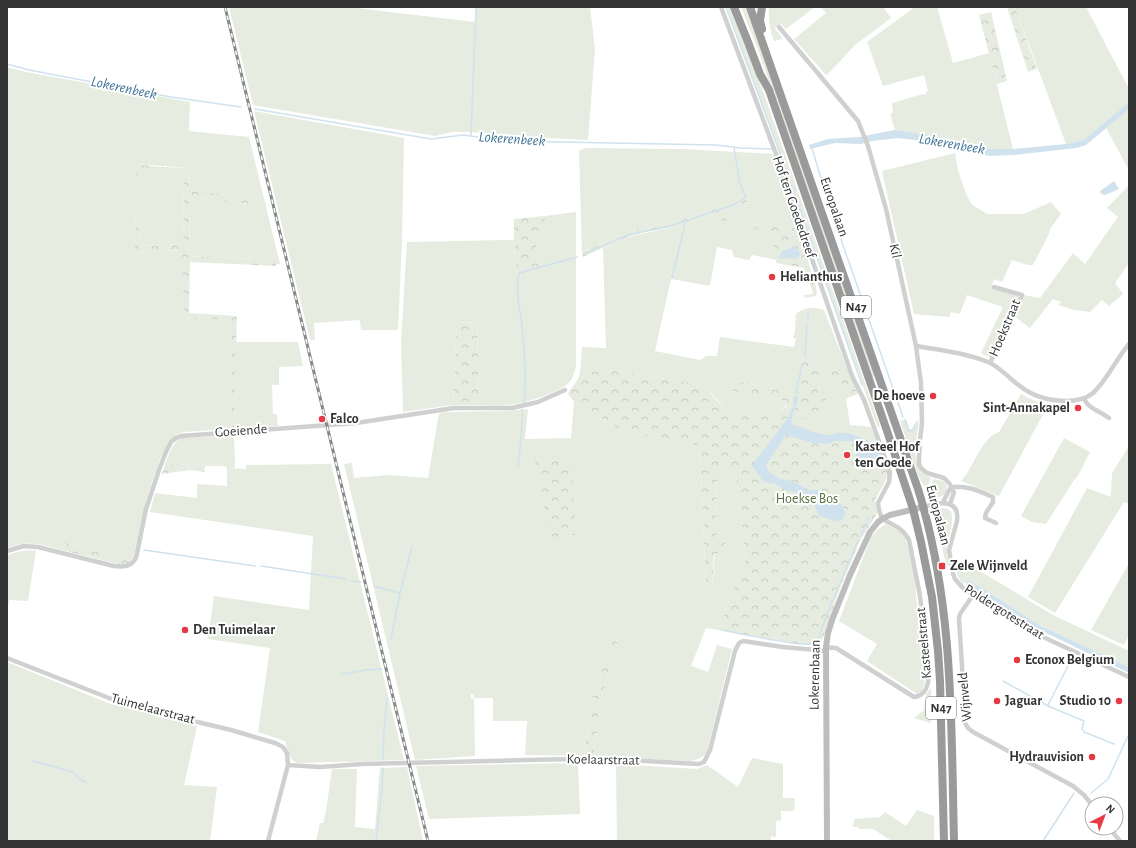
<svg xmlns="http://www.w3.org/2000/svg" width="1136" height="848" viewBox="0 0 1136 848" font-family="'Alegreya Sans',sans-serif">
	<defs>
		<pattern id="forest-crowns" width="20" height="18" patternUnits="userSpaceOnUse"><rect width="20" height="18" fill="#e6ecdf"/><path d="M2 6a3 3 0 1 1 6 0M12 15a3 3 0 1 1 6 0" fill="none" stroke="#c6cbc0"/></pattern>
	</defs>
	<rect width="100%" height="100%" fill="#fff"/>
	<path fill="#e6ecdf" d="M229 7H347L475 22 476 7H590L595 49 588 140 512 136 470 132H452L435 136 253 105Z
		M727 7H731L764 94 880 426 878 428Z
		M741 7H747L876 376 872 377 757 47Z
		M769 7H815L786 29 780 23 775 28 783 39 774 41C770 30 768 20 769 7Z
		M821 7H883L891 18 855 45 830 72 826 75 794 39 826 13Z
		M915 7H937L953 63 989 53 1013 149H993L984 148 940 137 895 130 890 114 893 113 892 103 923 94V95L927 94 926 92 928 91 924 75 883 86 867 42Z
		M1015 7H1086L1129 89V102L1084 140 1066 144Z
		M7 67 26 72 190 102 189 131 249 137 280 264H276V260L190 256 189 198 261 205V198L189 190 190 168 138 164 144 170 184 174 183 244 140 246 142 214 136 213 134 253 183 250 184 318 229 320V429L184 432 178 434 170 440 160 459 147 497 133 559 129 561 65 543 62 550C40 544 30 540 7 548V148L8 147 7 139Z
		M1129 109V170L1106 128Z
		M254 111 404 138 402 241 398 330H361L360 320 314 323 315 340H310Z
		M586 148 682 149 773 154 798 228 739 223V226L776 232 772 259 752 255 749 260 734 257 732 250 717 247 710 286 671 279 655 351 700 360 706 356H717L720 337 794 347 796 338H793L795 331 796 314C804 307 814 306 824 310L850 376 802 359 797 395 735 380 733 391 784 401 787 405 779 412 769 416H743L727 411 707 389 694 383 581 366 582 347 606 348 603 248 620 240 641 234 685 225 722 211 726 221V214L729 210 748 200 743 196 733 203 686 219 627 232 582 252 579 152 580 150Z
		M955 153 958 170 965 191 971 204 987 214H1024L1051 202 1061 214 1050 229 1049 234 1033 265H1028L1012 260 1002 282 994 279 991 288 1018 296 991 358 981 353 1003 307 967 295 960 314 951 312 949 317 914 314 882 171Z
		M1129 185V263L1115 283 1123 294 1109 306 1102 300 1090 312 1074 310 1058 305 1061 302 1053 299 1030 328 1014 316 1023 295 1040 298 1073 253 1085 264 1118 217 1107 208Z
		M576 212V365C575 373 572 381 565 386 558 392 525 403 516 404 504 406 491 405 479 405L477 323 457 322 453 405 403 412 401 342 407 242 514 240 518 274 535 238 548 236 545 216Z
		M236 342H298L303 366 279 367V385H272L273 414H277L278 426 234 429Z
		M822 378 839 379 850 397 846 399 850 425 871 427 878 444C870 441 861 436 852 434 836 432 813 437 801 424 804 409 812 411 825 412L818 394Z
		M1021 394 1035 401 1048 405 999 496 961 481C964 477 968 473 970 468 977 457 985 436 999 432Z
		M574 402 622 431 700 446 706 588 712 589 716 538 717 471 724 467 736 475 746 559 718 630 706 628 691 666 708 672 717 645 732 649 707 752C703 758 698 759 691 761L593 756 603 692 618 641 613 639 592 700 584 756 525 755 527 721H493V698H474L473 694H471V698L474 699 475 756 415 760 344 464 352 463 354 478 388 475 428 478 439 413C469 410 499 413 528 409L525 439 571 438Z
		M906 419 910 430 912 429 916 421H919C917 441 908 469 931 478L929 484 924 486 918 475 900 421Z
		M234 435 235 465 165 464C169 454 172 443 181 438Z
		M1064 438 1090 452 1078 476 1074 480 1046 524 1032 522 1021 516Z
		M1129 446V504L1124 502 1055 613 1028 597 1087 488 1111 497 1112 473Z
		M331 464 404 760 297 763C289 760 288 749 285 741L258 732 270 648 208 639 214 596 309 610 313 536 150 512 155 493 197 498V484L227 486V468L246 469V465Z
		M933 479C936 480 940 480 943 481 945 483 946 484 947 487 949 496 938 498 931 499L929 491Z
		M942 508C961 507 948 535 947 545 946 552 948 558 949 565L946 564 936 522 938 521 936 511Z
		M886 524 899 531 904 535 907 544 914 575 925 682 922 691 917 694 867 661 877 644 839 621 871 537 877 530Z
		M36 550 28 601 9 600 7 613V555L21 551Z
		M1129 563V634L1124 645 1091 630Z
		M970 565 1053 615 1129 651V667L1041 626 969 580 963 584 958 577 955 566Z
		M7 662 108 703 197 726 184 785 217 787 210 841H7Z
		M931 688V723L914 718 924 710 926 694Z
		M752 758 783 764V798H795L794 811H781V820L776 821V837L771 836V841H617L616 764 697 769 707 765 738 787Z
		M578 763 580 814 429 819 416 766Z
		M407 767 423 841H316L320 823H323L326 811 332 769H357L355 827 375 829 380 768Z
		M917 810 934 816V841H892L873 829H858V827H853L854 819 880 817 885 812 906 826Z"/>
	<path fill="url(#forest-crowns)" d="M1007 7H1015L1037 69 1028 72Z
		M991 12 1007 81 997 84 979 15Z
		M137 164 160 167 190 168 189 190 261 198 262 205 189 198 190 256 276 260V266L190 262 189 313 237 316 234 429H229V320L184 318 182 250 134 253 136 213 142 214 140 246 183 244 184 174 144 170 143 175H136Z
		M744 195 748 201 729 210 726 214V221H722V211L685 225 641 233 620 240 583 257 582 252 627 232 686 219 733 203Z
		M545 216 548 236 535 238 539 269 518 275 514 240V219Z
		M739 223 798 228 816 287 817 293 816 296 805 298 804 296 805 295 812 294 813 292 804 268 776 263V260L772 259 776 232 738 226Z
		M457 322 477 323 479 405H453Z
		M802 359 850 376 858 394 850 397 839 379 822 378 818 393 826 399 825 413C812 411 804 409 801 424 814 437 836 431 852 434 861 436 870 441 878 444L888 471V476L875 500 877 514 861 539 841 585 823 638 816 645H800L718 630 746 559 736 475 724 467 717 472 716 537 728 546 726 552 714 554 712 589 706 588 700 446 622 431 574 402 568 394C570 389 573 387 576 382 579 378 580 372 581 366L694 383 707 389 713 397 727 411 743 416H769L779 412 787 406 784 401 733 391 735 380 797 395Z
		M572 457 575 535 550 537 535 461Z
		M165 464 235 465V468H227L224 466H205L204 472 190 470 162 474Z
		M65 543 129 561 133 559 128 564 122 565 62 550Z
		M613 639 618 641 603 692 593 756H584L592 700Z"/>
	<path fill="#cfe2ee" d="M1129 102V109L1086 145 1076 148 1013 155 990 156 925 141 898 138 872 141 861 144 835 143 810 149 809 145 828 139 859 137 895 130 940 137 984 148 993 149H1013L1066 144 1084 140Z
		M1114 181 1119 189 1105 195 1101 194 1100 191Z
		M794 246H797V250L800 252 799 257 796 259 785 258 780 259 779 257 783 250H788Z
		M794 396H796L798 399 791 421C793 425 797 427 802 427 807 431 826 436 832 435 834 434 836 433 838 433 851 431 870 440 878 450 881 453 882 457 883 461L882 462 876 459H856L855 458 859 445 850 441H834L828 444 813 443 786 435 766 465 768 471 780 479 792 481 802 486 806 490C811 490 816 490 822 491 829 493 844 504 845 512 846 516 841 520 838 522L819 516 814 505 803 497 794 492 783 489 773 482 769 484 762 480 752 465 788 418 794 405 793 398Z
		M969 580 1041 626 1129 667V673L1042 631 965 583Z"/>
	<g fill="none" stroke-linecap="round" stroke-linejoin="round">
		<path stroke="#cfe2ee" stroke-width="1.5" d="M726 7 778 148 862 385
			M7 64 29 70 171 97 241 107
			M255 109 431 139 463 135 507 141 716 145 741 148 772 149
			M471 136 476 7
			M812 148 830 208 903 417
			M584 254 628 235 670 226 727 207 737 203 746 197 740 184 734 148
			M672 278 684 228V222
			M808 320V313
			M805 356 807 324
			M796 396V392L802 365
			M524 403C527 378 524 351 522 326 520 309 515 290 519 273L577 257
			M905 420 908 430 910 431 914 429 916 424
			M518 466C520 447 523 428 522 409
			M861 536 869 516
			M144 550 255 566
			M261 566 346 579
			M352 581 361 582
			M374 586 400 593
			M722 630C737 633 804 648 814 643 817 642 818 639 819 636L831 604 858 541
			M391 639 400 593 412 547
			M342 674 366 670 382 669
			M1003 681 1048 706 1084 721 1082 729 1084 732 1114 744
			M1048 705 1071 660
			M383 759 384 730 387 699
			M33 761 73 772 78 778 86 782
			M1091 793 1108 779 1129 734
			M376 841 382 788 383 768
			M1043 841 1074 793"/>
		<path stroke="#d0d0d0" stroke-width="4.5" d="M721 7 776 154 852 376 864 400 888 466 890 473 889 482 878 503 879 510 882 519C893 525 903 528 909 540L920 596 929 676C928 687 925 696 914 697L836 648 826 647
			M779 27 858 121 868 146 886 209 916 346 921 383 922 423 920 440 919 459V464L921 468 927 473 944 478 949 483 954 492 950 504
			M916 346C941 350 965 353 988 362 996 365 1003 372 1010 378 1028 394 1041 400 1065 401 1075 401 1085 400 1093 393 1108 379 1116 359 1129 344
			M990 363 1022 295 994 287
			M1084 399C1090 410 1099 410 1109 418
			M951 487C969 486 977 490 993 497V502L986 513 985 518 996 523
			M943 502 951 487
			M923 507C937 503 960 497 957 521L949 550 953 574 955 579 963 588 1041 636 1129 677
			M7 551 24 546 38 547 114 566C124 567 131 567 136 558L146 509 160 467 166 452 171 442 176 438 181 436 356 423 454 408H512L538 402 565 390
			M973 595 960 614 959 619 963 682 965 723 968 728 973 732 1073 786 1084 795 1092 805
			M7 658 114 700 147 710 231 730 275 743 283 747 287 753 288 765 268 841
			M288 765 320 767 362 764 526 760 574 759 628 760 699 764 704 762 710 750 735 651 739 643 743 641 783 647 827 651
			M1109 828 1120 841"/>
		<path stroke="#bdbdbd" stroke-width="6" d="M827 841 826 647 828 633 832 620 850 575 870 532 878 522 882 519 890 515 923 507"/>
		<path stroke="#9a9a9a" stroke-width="8" d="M734 7 748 42 760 74 769 90 886 428 913 509 921 542 932 597 938 651 940 681 944 841
			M750 7 918 489C954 604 951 722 954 841
			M762 7 760 21 762 29"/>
		<g stroke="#888" stroke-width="3">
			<path id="rail" d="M225 7 428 841"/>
		</g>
		<use href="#rail" stroke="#fff" stroke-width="1.5" stroke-dasharray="4.5" stroke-linecap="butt"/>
	</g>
	<g fill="#e63946" stroke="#fff" stroke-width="1.5">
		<circle cx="772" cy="277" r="4"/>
		<circle cx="933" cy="396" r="4"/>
		<circle cx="1078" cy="408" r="4"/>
		<circle cx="322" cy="419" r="4"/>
		<circle cx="847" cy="455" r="4"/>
		<rect x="938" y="562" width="8" height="8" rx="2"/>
		<circle cx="185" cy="630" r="4"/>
		<circle cx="1017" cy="660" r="4"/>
		<circle cx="997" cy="701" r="4"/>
		<circle cx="1119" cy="701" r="4"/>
		<circle cx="1092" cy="757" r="4"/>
	</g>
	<g text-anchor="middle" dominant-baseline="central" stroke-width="4" stroke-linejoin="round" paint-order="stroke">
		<g fill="#fff" stroke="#707070" stroke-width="1">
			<rect x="841" y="296" width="30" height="22" rx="3"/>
			<rect x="926" y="697" width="30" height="22" rx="3"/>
		</g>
		<g font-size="13" font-weight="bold" fill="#333">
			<text x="856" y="307">N47</text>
			<text x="941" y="708">N47</text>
		</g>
		<g font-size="14" fill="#333" stroke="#fff">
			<text transform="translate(794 207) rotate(71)">Hof ten Goededreef</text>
			<text transform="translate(834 207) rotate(71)">Europalaan</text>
			<text transform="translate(895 251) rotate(78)">Kil</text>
			<text transform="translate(1005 328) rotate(-67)">Hoekstraat</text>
			<text transform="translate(241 431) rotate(-4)">Goeiende</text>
			<text transform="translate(938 515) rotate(75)">Europalaan</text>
			<text transform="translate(1004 612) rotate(32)">Poldergotestraat</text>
			<text transform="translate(924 643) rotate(-95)">Kasteelstraat</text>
			<text transform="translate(815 675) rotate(-89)">Lokerenbaan</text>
			<text transform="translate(965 697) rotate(-95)">Wijnveld</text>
			<text transform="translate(153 709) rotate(15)">Tuimelaarstraat</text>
			<text transform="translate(603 760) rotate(1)">Koelaarstraat</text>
		</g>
		<g font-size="14" font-weight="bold" fill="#333" stroke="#fff" text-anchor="start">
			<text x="780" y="277">Helianthus</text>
			<text x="925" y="396" text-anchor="end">De hoeve</text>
			<text x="1070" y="408" text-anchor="end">Sint-Annakapel</text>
			<text x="330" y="419">Falco</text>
			<text x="855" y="447">Kasteel Hof<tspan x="855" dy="16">ten Goede</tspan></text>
			<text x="950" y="566">Zele Wijnveld</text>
			<text x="193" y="630">Den Tuimelaar</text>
			<text x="1025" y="660">Econox Belgium</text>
			<text x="1005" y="701">Jaguar</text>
			<text x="1111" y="701" text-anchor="end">Studio 10</text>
			<text x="1084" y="757" text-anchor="end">Hydrauvision</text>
		</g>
		<g font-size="14" fill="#56703f" stroke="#fff">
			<text x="807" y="499">Hoekse Bos</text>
		</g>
		<g font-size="15" font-style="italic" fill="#3f7597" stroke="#fff">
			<text transform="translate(124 88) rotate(12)">Lokerenbeek</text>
			<text transform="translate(512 139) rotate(4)">Lokerenbeek</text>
			<text transform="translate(952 144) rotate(10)">Lokerenbeek</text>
		</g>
	</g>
	<rect width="1136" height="848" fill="none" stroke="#333333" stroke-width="16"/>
	<g transform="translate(1104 816) rotate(42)"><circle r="19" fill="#ffffff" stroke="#adadad"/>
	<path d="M0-3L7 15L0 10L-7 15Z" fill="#e63946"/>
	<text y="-6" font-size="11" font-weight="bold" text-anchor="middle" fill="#333333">N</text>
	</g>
</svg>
